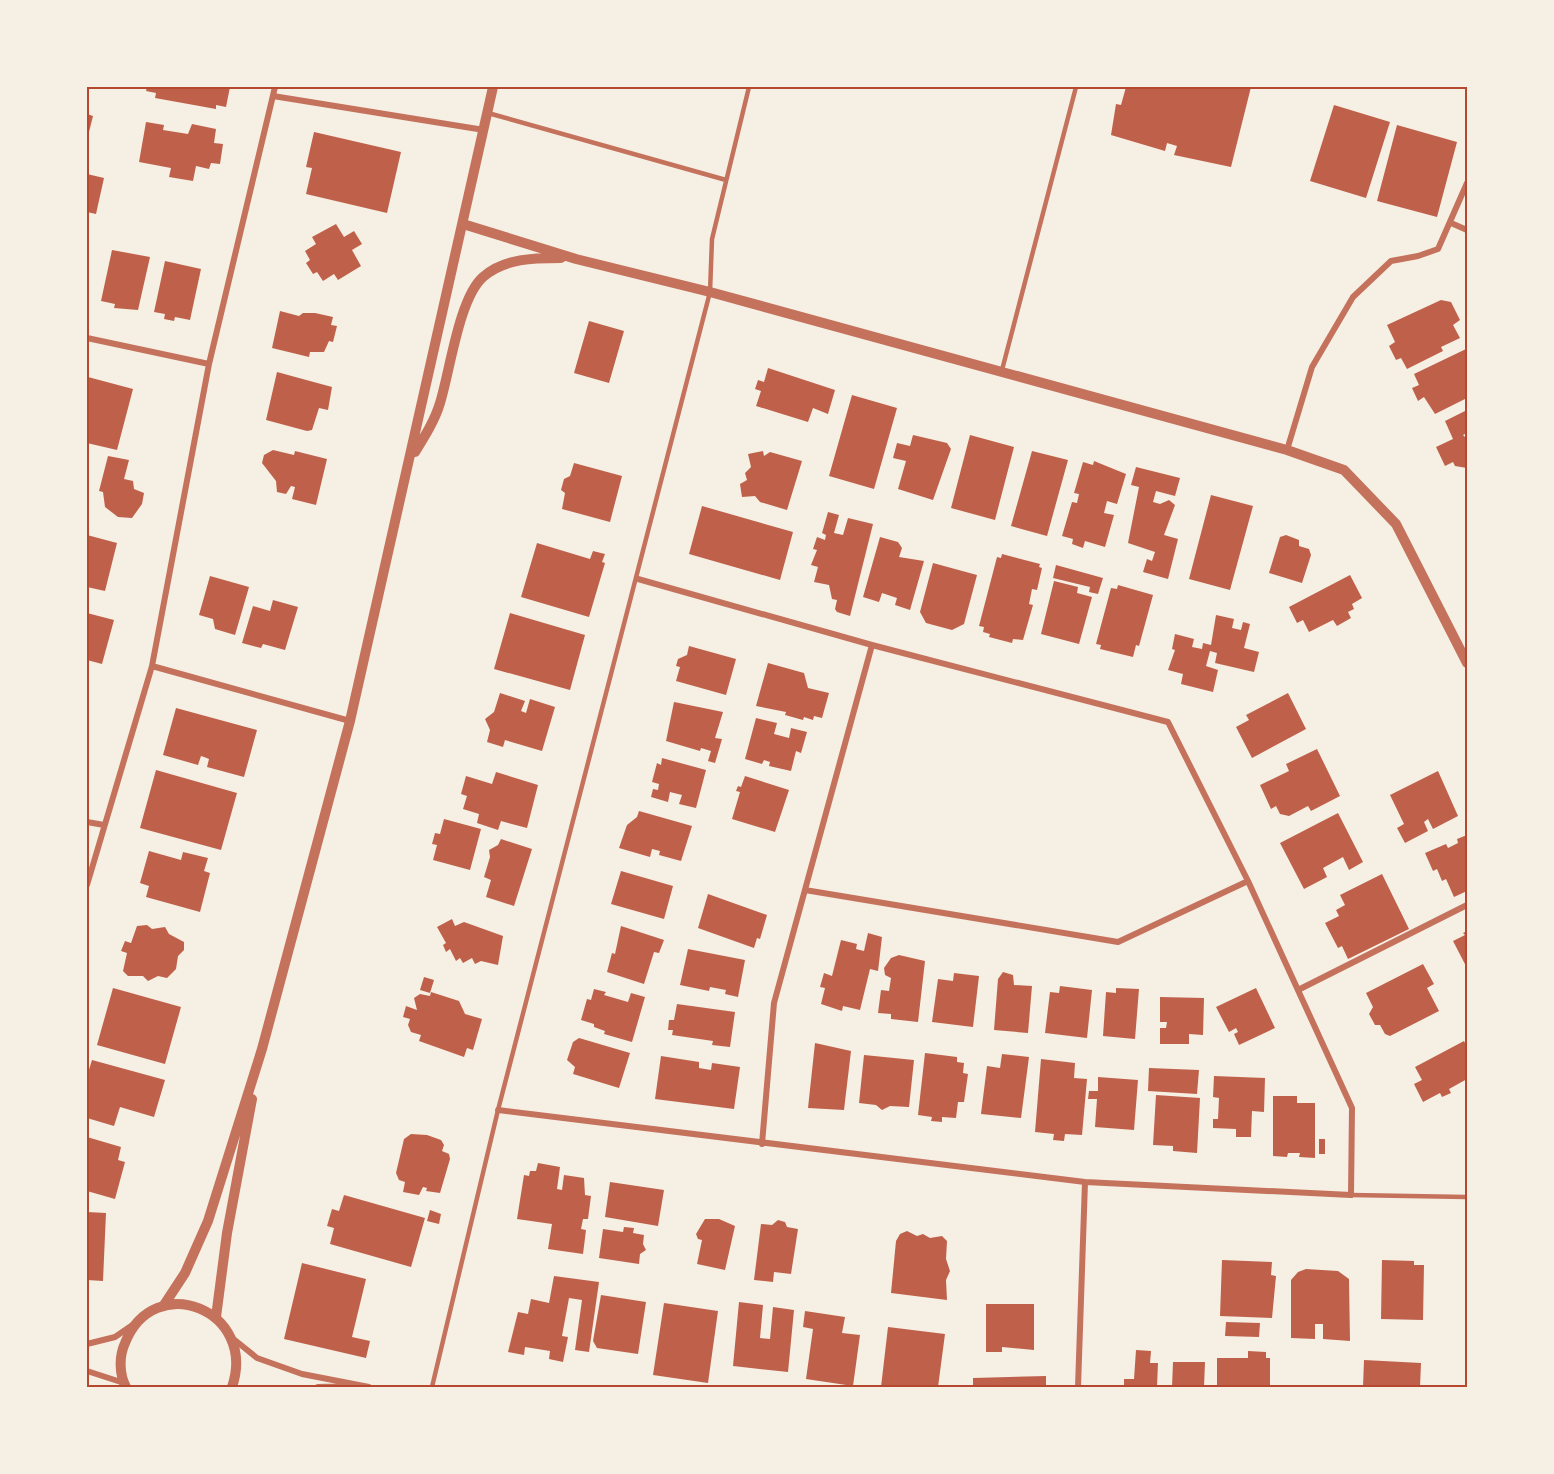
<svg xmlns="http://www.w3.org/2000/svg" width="1554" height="1474" viewBox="0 0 1554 1474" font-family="Jost,sans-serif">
	<rect width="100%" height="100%" fill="#f6efe4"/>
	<path fill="#bf614a" d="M147 87H230L226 107 216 105V109L155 98 156 93 146 91Z
		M1126 87H1251L1231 167 1174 155 1177 146 1167 143 1165 151 1111 135 1116 104 1121 105Z
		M1334 105 1390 122 1366 198 1310 181Z
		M87 114 93 116 88 136H87Z
		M146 122 164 125 163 130 188 134 192 124 216 129 214 143 223 144 220 164 211 163 209 169 196 166 193 181 169 177 171 168 139 162Z
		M1397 125 1457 142 1437 217 1377 201Z
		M314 132 401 152 387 213 306 194 312 168 306 167Z
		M87 174 104 178 96 214 87 212Z
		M336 224 344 237 354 231 362 244 352 250 361 266 338 280 334 274 323 281 317 272 313 274 306 263 310 260 305 251 316 244 312 237Z
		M112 250 150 257 138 310 114 308 115 304 101 301Z
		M165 261 201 269 190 320 175 317 174 321 164 319 165 314 154 312Z
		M1441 300 1451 302 1460 320 1453 325 1460 338 1441 347 1443 351 1407 369 1401 358 1396 360 1389 346 1395 342 1387 325Z
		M280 311 299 316 303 313H315L333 317 331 325 337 326 333 342 329 341 324 352H310L309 357 272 348Z
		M589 321 624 331 609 383 574 373Z
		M1466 349 1467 398 1435 414 1424 397 1418 401 1412 388 1419 385 1414 374Z
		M768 368 835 390 828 414 813 408 808 422 756 406 761 391 755 389 758 380 764 382Z
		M277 372 332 387 328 410 319 408 312 430 307 431 266 420Z
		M88 377 133 389 117 450 87 443Z
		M852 395 897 408 874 489 829 476Z
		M1467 410V433L1463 435 1467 439V468L1455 466 1453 462 1445 466 1436 447 1453 439 1445 421Z
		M913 435 947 443 951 449 933 500 898 489 906 461 893 458 897 443 910 446Z
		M970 435 1014 447 995 520 951 508Z
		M273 450 294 455 295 451 327 459 316 505 292 499 295 487 291 486 286 494 277 492 276 481 262 463 264 455Z
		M763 451 764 456 770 452 802 461 787 510 760 502 755 496 742 497 740 484 747 480 745 473 751 467 748 454Z
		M1032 451 1068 460 1047 536 1011 526Z
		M108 456 129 460 124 479 133 481 134 489 144 493 142 504 132 518 118 517 105 507 103 492 99 491Z
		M1094 461 1126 474 1117 504 1107 501 1104 513 1114 515 1105 547 1085 541 1083 548 1072 544 1073 539 1062 536 1072 502 1077 503 1079 494 1074 493 1083 462 1093 465Z
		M574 463 622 476 610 522 562 509 565 493 561 490 564 479 570 476Z
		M1136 467 1180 478 1175 496 1156 491 1153 502 1160 504 1169 500 1175 505 1164 535 1178 539 1168 579 1143 572 1147 559 1152 561 1155 552 1128 543 1139 487 1131 485Z
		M1211 495 1253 506 1230 590 1189 579Z
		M702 506 793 532 780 580 689 554Z
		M828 512 839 515 834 533 843 535 848 518 873 524 850 616 837 612 835 609 837 600 832 599 829 585 814 582 818 567 811 565 817 550 813 549 817 537 825 540 826 535 822 533Z
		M87 535 117 543 105 591 87 587Z
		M1286 535 1299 540V546L1309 549 1311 555 1302 583 1269 573 1280 537Z
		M880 537 898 542 902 548 899 557 924 561 910 610 895 605 897 598 882 593 879 602 863 597Z
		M537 543 590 559 593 551 605 554 602 562 605 563 589 617 521 597Z
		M1002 554 1040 564 1039 567 1042 568 1037 590 1032 589 1029 604 1033 605 1023 640 1013 639 1012 643 989 637 990 634 983 632 984 627 979 626 997 557 1001 558Z
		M933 563 977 575 964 624 952 630 926 623 920 612Z
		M1056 565 1103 578 1098 594 1089 592 1090 587 1053 578Z
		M1350 575 1362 598 1352 604 1354 609 1348 612 1351 618 1337 626 1333 620 1309 632 1303 620 1297 623 1289 607Z
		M210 576 249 587 235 635 215 629 213 619 199 615Z
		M1054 581 1078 587 1077 593 1092 597 1079 644 1041 634Z
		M1118 585 1153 595 1139 646 1136 645 1133 657 1100 649 1101 645 1096 644 1111 588 1117 589Z
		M273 600 298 607 285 650 263 644 261 648 242 643 253 606 270 611Z
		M87 613 114 620 102 664 87 660Z
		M510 613 585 635 570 690 494 669Z
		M1216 615 1234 619 1232 628 1241 630 1243 622 1250 624 1244 648 1259 652 1254 672 1215 663 1217 653 1210 651 1206 666 1218 670 1213 692 1181 684 1183 674 1168 670 1175 650 1172 649 1175 634 1194 639 1192 647 1202 649 1203 643 1211 645Z
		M689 646 736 659 726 695 676 681 680 667 676 666 678 659 687 655Z
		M768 663 804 673 808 688 829 693 822 718 814 716 813 720 804 717 803 720 785 715 786 712 756 706Z
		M500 693 525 701 521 711 526 713 530 699 555 707 542 751 505 740 503 747 487 742 490 730 485 719 494 712Z
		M1288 693 1306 729 1252 758 1236 727 1249 720 1246 715Z
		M674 702 723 712 715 738 722 739 715 763 708 761 711 751 701 748 700 751 666 741Z
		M176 708 257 730 244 777 207 767 209 759 204 757 201 756 198 765 163 755Z
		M756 718 777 723 774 734 789 738 791 728 807 732 801 753 796 751 791 771 769 766 770 762 764 760 762 764 745 759Z
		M1317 749 1340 796 1311 811 1308 806 1289 816 1280 814 1276 806 1271 809 1260 785 1289 771 1286 764Z
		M662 758 706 770 696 808 679 804 682 795 670 792 668 802 651 797 653 789 658 790 659 784 652 782 657 763 661 765Z
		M156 770 237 793 221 850 140 828Z
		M1438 771 1458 816 1433 829 1428 819 1424 822 1428 831 1405 843 1397 828 1404 824 1390 795Z
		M496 772 538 785 527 828 501 821 498 830 477 823 479 814 463 809 467 796 461 794 466 776 492 784Z
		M745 776 789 790 775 832 732 819 740 792 736 791 738 786 741 787Z
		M639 811 692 826 681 861 659 855 660 851 652 849 650 857 619 848 627 825 637 817Z
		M1338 813 1363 862 1349 870 1343 857 1323 868 1327 877 1304 889 1280 843Z
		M444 819 481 829 470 870 433 860 437 845 432 844 435 833 440 834Z
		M1467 835V891L1454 897 1446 879 1442 881 1437 869 1433 871 1425 853 1446 844 1448 848 1458 843 1457 839Z
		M501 839 532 849 514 906 486 897 491 880 484 877 490 857 489 850 498 845Z
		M149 851 181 860 183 852 208 858 204 871 210 873 200 912 146 897 149 886 140 883Z
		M621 871 673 886 664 919 611 904Z
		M1382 874 1409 929 1348 959 1342 946 1338 948 1325 923 1339 916 1336 910 1345 905 1340 895Z
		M708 894 767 915 760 939 757 938 754 948 698 928Z
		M452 919 455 926 464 922 503 936 498 965 481 961 475 964 472 958 463 963 460 958 456 961 450 949 446 952 443 945 446 943 437 927Z
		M147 925 152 929 165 927 169 934 184 942V950L178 956 176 969 167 978 158 976 148 981 143 976H128L123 971 127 953 121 951 125 941 131 943 137 926Z
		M621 926 664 940 659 953 654 952 644 984 607 972 612 953 615 954Z
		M1467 931V968L1453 941 1465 935 1463 933Z
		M868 933 882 937 878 971 870 969 860 1010 843 1006 842 1011 821 1004 825 988 820 987 824 973 832 976 841 940 857 944 856 949 864 951Z
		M688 949 745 960 738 997 725 994 726 990 710 987 709 991 680 985Z
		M899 955 925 961 918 1022 891 1019V1014L878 1013 881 990 889 991 891 978 885 975 884 968 891 958Z
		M1423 964 1434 984 1427 988 1439 1011 1390 1036 1385 1034 1380 1025H1375L1369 1014 1373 1007 1366 993Z
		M1003 972 1013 975 1014 985 1032 986 1028 1033 994 1030 998 979Z
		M954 973 979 976 973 1027 932 1022 938 979 953 981Z
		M424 977 434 980 430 993 420 990Z
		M1060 986 1092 990 1087 1038 1045 1033 1050 992 1059 993Z
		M113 988 181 1007 165 1064 97 1045Z
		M1116 988 1139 989 1135 1039 1103 1036 1106 992 1116 993Z
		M1256 988 1275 1028 1239 1045 1234 1034 1238 1032 1236 1028 1229 1032 1216 1007Z
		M594 989 606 992 604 995 628 1002 631 993 645 997 632 1042 604 1034 605 1031 594 1027V1024L581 1020 587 999 591 1000Z
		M431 992 459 1001 465 1014 482 1019 473 1050 467 1048 464 1057 419 1041 421 1035 411 1032 408 1025 410 1019 403 1017 406 1006 417 1010 414 998 420 994 430 996Z
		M1160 997 1204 998 1203 1035 1189 1034V1044H1160V1028H1166L1167 1022H1160Z
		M677 1004 735 1012 730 1047 712 1045 713 1041 672 1035 673 1030H668L669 1020H674Z
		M579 1038 630 1053 619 1088 573 1074 575 1067 567 1060 573 1042Z
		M1464 1041 1467 1047V1079L1449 1089 1451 1093 1442 1097 1440 1093 1423 1102 1414 1084 1422 1080 1415 1067Z
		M815 1043 851 1051 844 1110 808 1108Z
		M925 1053 957 1057V1062L964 1063 963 1073 968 1074 964 1102H958L956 1118 942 1117V1122L931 1121 932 1117 918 1115Z
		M1002 1054 1029 1057 1021 1118 981 1114 987 1066 1000 1068Z
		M864 1055 914 1060 909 1107 890 1106 882 1110 876 1105 859 1103Z
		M661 1056 699 1062V1068L711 1070 712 1063 740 1067 734 1109 655 1099Z
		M1041 1059 1075 1063 1074 1078 1087 1079 1082 1135 1065 1134 1064 1141 1053 1140 1054 1134 1035 1132Z
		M92 1060 165 1080 154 1117 120 1107 114 1126 87 1118V1076Z
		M1149 1068 1199 1070 1197 1094 1148 1091Z
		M1214 1076 1265 1078 1264 1112 1252 1111 1251 1137H1236V1129L1213 1128V1119H1218L1219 1098 1213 1097Z
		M1098 1077 1138 1080 1134 1130 1095 1127 1097 1099H1088L1089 1091H1098Z
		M1156 1095 1200 1098 1197 1153 1173 1151V1146L1153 1145Z
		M1273 1096H1297V1103H1315V1158L1299 1157 1300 1153H1288L1287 1157 1273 1156Z
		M411 1134 427 1135 441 1140 444 1145 442 1151 449 1154 450 1159 440 1193 426 1191 427 1188 423 1187 419 1195 403 1192 405 1182 399 1180 396 1173 404 1139Z
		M87 1137 121 1147 118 1160 125 1162 115 1199 87 1191Z
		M1319 1139H1325V1154H1319Z
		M538 1163 560 1167 557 1189 562 1190 564 1175 584 1178 585 1195 591 1196 588 1219H583L581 1229 586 1230 583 1254 548 1249 552 1224 517 1219 524 1175 529 1176 530 1171H536Z
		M610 1182 664 1190 658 1226 605 1217Z
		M344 1195 425 1218 411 1267 330 1244 334 1228 327 1226 332 1209 339 1211Z
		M430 1210 441 1214 439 1224 427 1221Z
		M87 1212 106 1213 103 1281 87 1280Z
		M705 1219H719L735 1226 725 1270 697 1264 702 1240 698 1239 696 1234Z
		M778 1220 785 1222 787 1227 798 1229 791 1274 774 1272 773 1282 754 1280 761 1224 772 1225Z
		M624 1227 634 1228 633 1233 644 1235 643 1244 646 1250 640 1254 639 1264 599 1258 603 1229 623 1232Z
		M907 1231 917 1236 923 1234 930 1238 942 1236 947 1241 946 1259 950 1271 946 1280 947 1300 891 1293 896 1241 900 1234Z
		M1222 1260 1272 1262 1271 1275 1276 1276 1272 1318 1220 1316Z
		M1382 1260 1414 1261V1265H1424L1423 1320 1381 1319Z
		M302 1263 366 1279 352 1337 370 1341 366 1358 284 1339Z
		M1306 1269 1338 1271 1349 1279 1350 1341 1323 1339V1324H1315V1339L1291 1338V1280L1298 1272Z
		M554 1276 599 1282 589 1352 575 1350 582 1300 569 1298 562 1336 568 1337 563 1362 549 1359 550 1351 525 1347 524 1355 508 1352 518 1312 528 1314 531 1299 549 1303Z
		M601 1295 646 1302 638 1354 597 1348 593 1341Z
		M739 1302 763 1305 760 1338 770 1339 773 1307 794 1310 788 1372 733 1366Z
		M664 1303 718 1311 708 1383 653 1375Z
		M986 1304H1034V1350L1002 1347V1352H986Z
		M805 1311 845 1317 842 1333 860 1335 853 1386 806 1379 813 1329 803 1327Z
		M1226 1322 1260 1323 1259 1337 1225 1336Z
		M888 1327 945 1334 938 1387H881Z
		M1136 1350 1151 1351 1150 1363H1158L1157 1387H1124V1379H1134Z
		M1248 1351 1266 1352V1358H1270V1387H1217V1358H1248Z
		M1364 1360 1421 1363 1420 1387H1363Z
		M1173 1362H1205L1204 1387H1172Z
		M1046 1376V1387H973V1378Z"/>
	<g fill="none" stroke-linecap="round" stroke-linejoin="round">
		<path stroke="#c5725c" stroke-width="4.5" d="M488 113 726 180
			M1002 370 1076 87
			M1351 1195 1466 1197
			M432 1387 498 1110 710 292 712 239 749 87"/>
		<path stroke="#c5725c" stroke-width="6" d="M273 96 484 130
			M1451 223 1467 230
			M87 338 209 364
			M1287 450 1312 367 1353 297 1391 261 1418 256 1438 249 1467 183
			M152 666 350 721
			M87 822 104 825
			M87 885 152 666 209 364 275 87
			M805 890 1118 942 1248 881
			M1298 990 1467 905
			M498 1110 1085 1182 1351 1195 1352 1108 1248 881 1168 722 872 645 638 579
			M762 1144 774 1003 872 645
			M231 1337 257 1358 302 1374 369 1387
			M87 1344 115 1337 134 1324
			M87 1371 124 1383
			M318 1387 352 1386
			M1078 1387 1085 1182"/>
		<path stroke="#c5725c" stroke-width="10" d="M463 224 576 259 710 292 1287 450 1344 470 1396 524 1467 663
			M415 452C425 436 435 420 440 403 450 371 459 298 483 277 504 258 535 258 561 258
			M164 1305 185 1273 208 1221 262 1049 350 721 493 87
			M216 1317 227 1233 252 1099
			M126 1387C119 1374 119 1356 125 1343 154 1269 258 1310 232 1387"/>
	</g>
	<rect width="1554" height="1474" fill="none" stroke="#f6efe4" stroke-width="177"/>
	<rect x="88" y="88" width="1378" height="1298" fill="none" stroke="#b5482f" stroke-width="2"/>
</svg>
